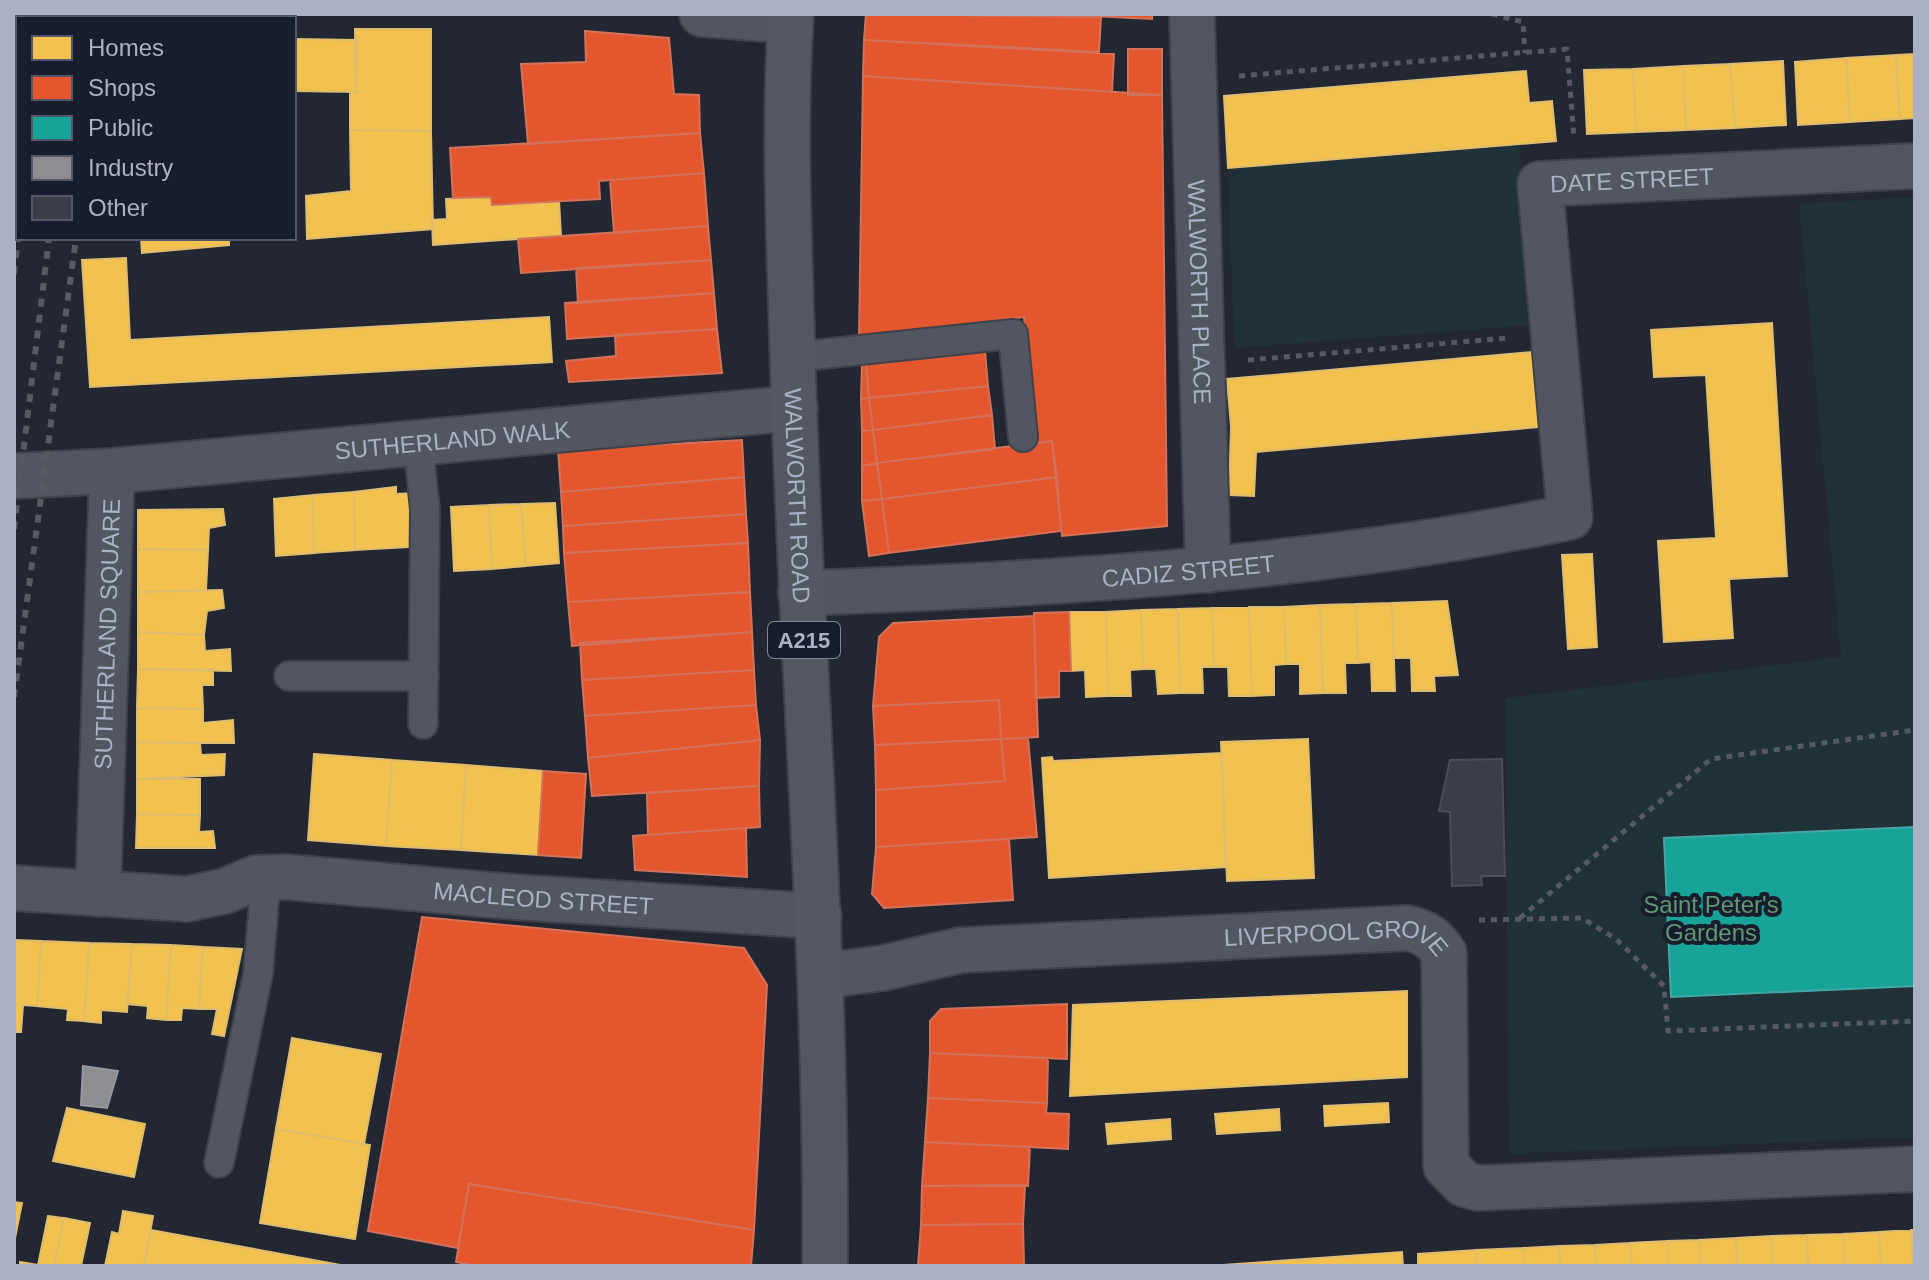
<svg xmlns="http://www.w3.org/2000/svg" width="1929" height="1280" viewBox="0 0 1929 1280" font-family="Helvetica,sans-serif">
	<rect width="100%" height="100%" fill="#232731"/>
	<path fill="#203137" d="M1519 144 1531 325 1234 348 1228 168Z
		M1915 197V1137L1509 1154 1505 698 1841 657 1799 204Z"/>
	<path fill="#f2c14e" stroke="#dcbc72" stroke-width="2" d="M355 29H431V131L350 130V92H356Z
		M294 39 357 40 356 92 294 91Z
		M1915 54V118L1900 119 1896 55Z
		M1896 55 1900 119 1850 122 1846 58Z
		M1846 58 1850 122 1798 125 1795 62Z
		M1783 61 1786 125 1735 128 1730 64Z
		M1730 64 1735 128 1686 130 1683 66Z
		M1683 66 1686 130 1636 132 1633 69Z
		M1633 69 1636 132 1587 134 1584 70Z
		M1526 71 1529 103 1552 101 1556 141 1228 168 1224 96Z
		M350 130 431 131 433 229 307 239 306 196 351 191Z
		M491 197 492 205 559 201 561 236 433 245 432 220 447 219 446 199Z
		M141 238H229V245L142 253Z
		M126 258 130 340 549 317 552 362 90 387 82 260Z
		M1772 323 1787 576 1729 579 1733 638 1664 642 1658 541 1716 538 1706 375 1654 377 1651 330Z
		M1532 352 1539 427 1256 452 1254 496 1229 495 1231 427 1227 379Z
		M396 487V494L412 493 409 547 355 550 354 492Z
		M354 492 355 550 314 553 313 495Z
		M313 495 314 553 276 556 274 499Z
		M555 503 559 563 526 566 521 504Z
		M521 504 526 566 492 569 489 505Z
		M489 505 492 569 454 571 451 507Z
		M223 509 225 525 209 528 208 550 138 549V510Z
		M138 549 208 550 206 590 138 592Z
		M1592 554 1597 647 1568 649 1562 555Z
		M222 590 224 608 207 611 204 635 138 632V592Z
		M1447 601 1458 675 1434 676 1435 691H1412L1411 658H1394L1392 603Z
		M1392 603 1395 691H1372L1371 662 1358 663 1356 604Z
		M1356 604 1358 663H1345L1346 693H1323L1320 605Z
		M1320 605 1323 693 1300 694V664H1286L1284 607Z
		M1249 607 1252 696H1229L1228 667H1214L1212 608Z
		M1249 607H1284L1286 664 1274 665V695L1252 696Z
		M1212 608 1214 667H1202L1203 693H1180L1178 609Z
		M1178 609 1180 693 1158 694 1156 669H1143L1141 610Z
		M1141 610 1143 669 1130 670 1131 696H1108L1106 612Z
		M1069 612H1106L1108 696 1086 697 1085 670 1071 671Z
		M138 632 204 635 205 651 230 649 231 671 138 669Z
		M138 669 213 670V685H202L203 709 137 708Z
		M137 708 203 709V723L233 720 234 743 137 742Z
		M1308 739 1314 878 1227 881 1221 742Z
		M137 742 200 743 201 755 225 754 224 775 137 779Z
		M1221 753 1226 867 1049 878 1042 758 1052 757 1053 761Z
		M314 754 392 760 386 846 308 840Z
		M392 760 466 765 461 850 386 846Z
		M466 765 543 771 538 855 461 850Z
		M137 779H200V815L137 814Z
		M137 814 200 815 199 832 213 831 215 848H136Z
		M14 940 41 941 37 1006 23 1005 21 1032H14Z
		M41 941 89 943 84 1021 67 1020 68 1009 37 1006Z
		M89 943 132 944 127 1012 101 1010V1023L84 1021Z
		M132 944 171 945 166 1020 147 1018 148 1006 127 1004Z
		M171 945 203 947 199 1009 182 1008 181 1020H166Z
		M203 947 242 949 224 1036 212 1034 217 1009H199Z
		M1407 991V1077L1070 1096 1073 1005Z
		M292 1038 381 1054 364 1144 276 1129Z
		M1388 1103 1389 1122 1325 1126 1324 1106Z
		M67 1108 145 1124 134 1177 53 1161Z
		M1279 1109 1280 1130 1217 1134 1215 1114Z
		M1170 1119 1171 1139 1108 1144 1106 1124Z
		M276 1129 370 1145 355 1239 260 1223Z
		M14 1202 22 1203 14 1243Z
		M123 1211 153 1216 144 1266H105L112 1232 119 1234Z
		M48 1216 64 1218 54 1266H20V1262L38 1265Z
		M64 1218 90 1223 81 1266H54Z
		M151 1230 346 1266H144Z
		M1911 1230H1915V1266H1913Z
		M1911 1230 1913 1266H1881L1879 1232Z
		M1879 1232 1881 1266H1845L1843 1234Z
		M1843 1234 1845 1266H1808L1807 1235Z
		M1807 1235 1808 1266H1773L1771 1236Z
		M1771 1236 1773 1266H1737L1736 1238Z
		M1736 1238 1737 1266H1701L1699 1240Z
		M1699 1240 1701 1266H1668L1667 1241Z
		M1667 1241 1668 1266H1632L1630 1243Z
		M1630 1243 1632 1266H1596L1595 1245Z
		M1595 1245 1596 1266H1560L1559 1246Z
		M1559 1246 1560 1266H1524L1523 1248Z
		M1523 1248 1524 1266H1477L1476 1250Z
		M1476 1250 1477 1266H1418V1254Z
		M1402 1252 1403 1266H1209Z"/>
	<path fill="#e4572e" stroke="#d3725b" stroke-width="2" d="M866 14 1101 17 1099 52 864 40Z
		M1051 14H1152V19Z
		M585 31 669 38 674 94 699 95 700 133 528 144 521 64 586 62Z
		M864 40 1114 54 1112 92 863 76Z
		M1128 49H1162V95H1128Z
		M863 76 1162 95 1167 526 1062 536 1052 441 1036 443 1024 317 859 337Z
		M700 133 704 173 599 181 600 199 492 205 491 197 453 198 450 148Z
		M704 173 708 226 614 233 610 180Z
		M708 226 711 260 521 273 518 239Z
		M711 260 714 293 578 303 576 268Z
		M714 293 717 329 567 339 565 303Z
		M717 329 722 373 569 382 566 361 616 356 615 335Z
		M985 351 988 386 869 398 866 363Z
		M866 363 869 398 861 399 862 364Z
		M988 386 992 415 873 430 869 398Z
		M869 398 873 430 862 431 861 399Z
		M992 415 995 449 877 463 873 430Z
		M873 430 877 463 862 466V431Z
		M742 440 744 477 561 492 558 450Z
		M1052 441 1057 477 882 499 877 463Z
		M877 463 882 499 862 501V466Z
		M744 477 746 514 563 526 561 492Z
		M1057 477 1061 531 889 553 882 499Z
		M882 499 889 553 869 556 862 501Z
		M746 514 748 543 564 553 563 526Z
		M748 543 750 592 568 602 564 553Z
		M750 592 752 632 572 646 568 602Z
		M1069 612 1071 671H1059V697L1036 698 1034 613Z
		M1034 616 1038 737 1001 739 999 700 873 706 879 637 893 623Z
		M752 632 754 670 582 680 580 643Z
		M754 670 756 705 585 716 582 680Z
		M999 700 1001 739 875 745 873 706Z
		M756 705 760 740 588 758 585 716Z
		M1028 738 1037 837 876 847V790L1005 781 1001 739Z
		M1001 739 1005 781 876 790 875 745Z
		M760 740 759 786 592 796 588 758Z
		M543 771 586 774 581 858 538 855Z
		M759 786 760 827 648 835 647 793Z
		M746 828 747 877 635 870 633 836Z
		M1009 839 1013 900 884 908 872 894 876 847Z
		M422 917 744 948 767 985 754 1230 469 1184 458 1248 368 1231Z
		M1067 1004V1059L930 1053V1021L941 1009Z
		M930 1053 1048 1058 1047 1103 928 1098Z
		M928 1098 1047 1103 1046 1113 1069 1114 1068 1149 925 1142Z
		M925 1142 1030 1147 1028 1186H922Z
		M469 1184 754 1230 751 1266H477L456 1262Z
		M1025 1185 1023 1224 921 1225 922 1186Z
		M1023 1224 1024 1266H918L921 1225Z"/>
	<path fill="#17a398" stroke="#43a7a6" stroke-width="2" d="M1915 827V986L1671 997 1664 838Z"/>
	<path fill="#8d8d92" stroke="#9698a1" stroke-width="2" d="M83 1066 118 1071 107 1108 81 1105Z"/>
	<path fill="#3b3e48" stroke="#4a4e5a" stroke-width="2" d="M1502 759 1505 876H1481L1482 885 1452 886 1450 812 1439 811 1450 760Z"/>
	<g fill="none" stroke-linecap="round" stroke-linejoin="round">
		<g stroke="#3f424a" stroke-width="32">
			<path id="lane" d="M793 357 1013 334 1023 437
				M418 443 425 509 423 724
				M289 676H424
				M219 1163 258 974 266 877"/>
		</g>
		<g stroke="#3f424a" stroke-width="48">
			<g id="street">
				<path d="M702 14 790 21"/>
				<path id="s1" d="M1192 14 1208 570"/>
				<path id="s2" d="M14 476 112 471 795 408"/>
				<path id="s3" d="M801 593C1059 584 1317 569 1570 517L1540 184 1915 166"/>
				<path id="s4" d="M14 888 187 899 225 891 256 878 287 877 515 897 819 916"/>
				<path id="s5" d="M98 894 112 471"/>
				<path id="s6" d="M821 976 883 968 961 950 1407 928C1425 932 1434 938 1444 953L1446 1166 1464 1184 1478 1188 1915 1169"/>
			</g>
		</g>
		<g stroke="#40444e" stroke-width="48">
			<g id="primary">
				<path id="s7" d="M791 14C783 134 790 253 793 373 802 671 827 968 825 1266"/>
			</g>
		</g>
		<path stroke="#545963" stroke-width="5" stroke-dasharray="6 6" stroke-linecap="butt" d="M1492 14 1523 22 1525 53
			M1239 76 1567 49 1574 138
			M1248 360 1509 338
			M1520 918 1711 759 1915 730
			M1479 920 1582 918 1616 939 1664 986 1668 1031 1915 1021"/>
		<use href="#lane" stroke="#525660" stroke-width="28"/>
		<use href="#street" stroke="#525660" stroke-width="44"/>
		<use href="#primary" stroke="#545862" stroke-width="44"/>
		<path stroke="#565a63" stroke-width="6" stroke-dasharray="8 8" stroke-linecap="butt" d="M42 18 43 14
			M74 18 75 14
			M100 18V14
			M14 29 16 14
			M14 274 18 237
			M14 529 49 238
			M14 697 76 238"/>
	</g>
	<g text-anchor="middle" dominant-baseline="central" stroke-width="8" stroke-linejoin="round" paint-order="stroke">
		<rect fill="#171d2c" stroke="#7e8597" stroke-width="2" x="768" y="622" width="72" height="36" rx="6"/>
		<g font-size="22" font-weight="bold" fill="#aab1c5">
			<text x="804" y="640">A215</text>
		</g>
		<g font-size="24" fill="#aab1c5" stroke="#171d2c">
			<text stroke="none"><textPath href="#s3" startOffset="1200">DATE STREET</textPath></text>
			<text stroke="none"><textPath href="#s1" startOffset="278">WALWORTH PLACE</textPath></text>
			<text stroke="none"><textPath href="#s2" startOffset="440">SUTHERLAND WALK</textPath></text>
			<text stroke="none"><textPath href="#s7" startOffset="482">WALWORTH ROAD</textPath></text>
			<text stroke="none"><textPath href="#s3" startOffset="388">CADIZ STREET</textPath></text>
			<text stroke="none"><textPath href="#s5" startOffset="260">SUTHERLAND SQUARE</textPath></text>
			<text stroke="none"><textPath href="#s4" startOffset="534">MACLEOD STREET</textPath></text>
			<text stroke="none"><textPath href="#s6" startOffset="520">LIVERPOOL GROVE</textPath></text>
		</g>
		<g font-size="24" fill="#619673" stroke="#171d2c">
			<text x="1711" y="904">Saint Peter's<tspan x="1711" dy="28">Gardens</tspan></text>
		</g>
	</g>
	<rect width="1929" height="1280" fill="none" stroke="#aab1c5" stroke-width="32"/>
	<rect x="16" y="16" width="280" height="224" fill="#171d2c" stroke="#525869" stroke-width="2"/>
	<rect x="32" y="36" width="40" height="24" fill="#f2c14e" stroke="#525869" stroke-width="2"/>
	<text x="88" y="56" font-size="24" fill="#aab1c5">Homes</text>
	<rect x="32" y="76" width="40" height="24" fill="#e4572e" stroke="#525869" stroke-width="2"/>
	<text x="88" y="96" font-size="24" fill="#aab1c5">Shops</text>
	<rect x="32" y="116" width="40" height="24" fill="#17a398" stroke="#525869" stroke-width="2"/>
	<text x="88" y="136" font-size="24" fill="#aab1c5">Public</text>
	<rect x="32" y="156" width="40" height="24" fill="#8d8d92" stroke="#525869" stroke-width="2"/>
	<text x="88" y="176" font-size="24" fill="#aab1c5">Industry</text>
	<rect x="32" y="196" width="40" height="24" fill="#3b3e48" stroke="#525869" stroke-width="2"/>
	<text x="88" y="216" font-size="24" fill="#aab1c5">Other</text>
</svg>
